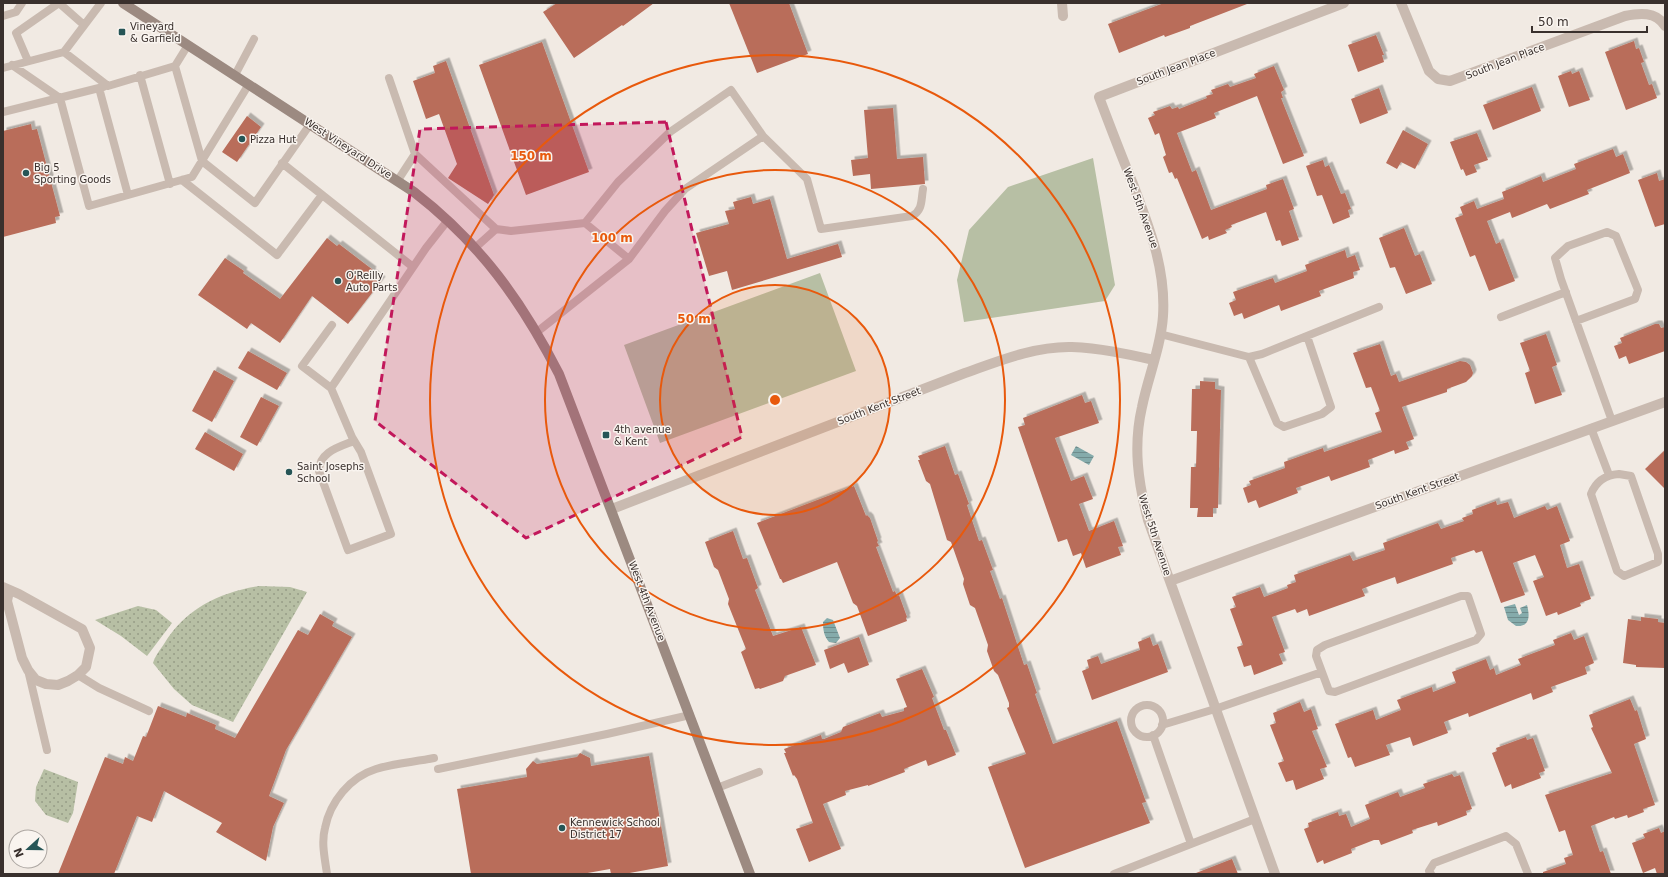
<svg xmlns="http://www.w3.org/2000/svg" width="1668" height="877" viewBox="0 0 1668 877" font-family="'DejaVu Sans',sans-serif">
	<defs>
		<pattern id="park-dots" width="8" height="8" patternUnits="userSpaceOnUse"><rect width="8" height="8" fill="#b7bfa4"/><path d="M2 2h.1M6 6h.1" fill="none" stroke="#969c86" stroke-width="1.8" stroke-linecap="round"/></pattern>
		<pattern id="water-rules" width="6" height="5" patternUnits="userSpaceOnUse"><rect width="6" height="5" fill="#85abab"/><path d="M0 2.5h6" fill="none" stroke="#6e8c8c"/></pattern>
		<filter id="shadow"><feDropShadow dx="3.5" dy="-3.5" stdDeviation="0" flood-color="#0004"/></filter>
	</defs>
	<rect width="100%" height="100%" fill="#f1eae3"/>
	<path fill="#b7bfa4" d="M1093 158 1115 285 1105 301 964 322 957 280 969 230 1008 187Z
		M820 273 856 371 660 443 624 345Z"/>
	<path fill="url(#park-dots)" d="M259 586 290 587 307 592 233 722 192 705 174 689 153 663C155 656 160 650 164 644 185 609 220 592 259 586Z
		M138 606 156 610 172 623 147 656 121 636 95 620Z
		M44 769 78 782 73 813 68 823 46 815 35 801 36 787Z"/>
	<path fill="url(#water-rules)" d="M1076 446 1094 456 1089 465 1071 455Z
		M1515 604 1519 615 1522 613 1520 608 1527 605C1530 616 1530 627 1516 626L1508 620 1504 607Z
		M827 618 833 620 840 638 836 643 829 642C824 636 823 630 823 622Z"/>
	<path fill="#b96d5a" filter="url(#shadow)" d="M557 3H654L623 26 622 25 574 58 543 12Z
		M729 3H789L808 54 757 73Z
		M1164 3H1247V4L1190 26V28L1165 37 1164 35 1119 53 1108 24Z
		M1376 35 1384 55H1382L1384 62 1358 72 1348 45Z
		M1634 41 1636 49 1639 48 1644 62 1641 63 1649 85 1652 84 1657 98 1626 110 1605 52Z
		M542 42 589 172 526 195 479 65Z
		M446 61 494 195 488 204 448 178 457 164 439 114 426 119 413 81 435 73 433 66Z
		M1274 66 1284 90 1281 92 1283 98H1281L1304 156 1283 164 1257 96 1214 113 1216 118 1177 133 1192 172 1196 170 1211 210 1267 189 1266 185 1283 179 1294 209 1289 211 1299 240 1282 246 1280 240 1276 241 1266 212 1231 225 1232 227 1225 230 1227 233 1209 240 1208 236 1202 239 1177 178 1175 179 1172 172 1169 173 1163 157 1166 155 1159 133 1155 135 1148 118 1155 115 1153 112 1170 106 1172 109 1178 107 1179 109 1207 98 1206 96 1213 94 1211 90 1228 84 1230 87 1256 78 1254 74Z
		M1571 71 1572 74 1579 71 1590 100 1569 107 1558 76Z
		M1532 87 1541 111 1493 130 1483 105Z
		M1379 88 1388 113 1360 124 1351 99Z
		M893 108 897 159 923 157 925 184 871 189 870 174 853 176 851 160 868 158 864 110Z
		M247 116 261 127 237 162 222 152Z
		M31 124 32 130 37 129 60 216 55 217 56 223 3 237V131Z
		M1403 130 1428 144 1415 169 1401 162 1397 169 1386 163Z
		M1477 133 1488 160 1474 165 1477 172 1466 176 1463 169 1461 170 1450 142Z
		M1613 149 1616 157 1623 154 1630 173 1587 190 1589 194 1550 209 1547 204 1512 218 1510 212 1487 221 1496 244 1500 242 1515 281 1489 291 1475 255 1470 257 1455 218 1463 215 1460 207 1474 201 1477 209 1504 199 1502 192 1541 176 1543 182 1576 169 1574 164Z
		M1323 160 1325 167 1329 165 1341 194 1345 193 1351 209 1348 210 1350 217 1333 224 1322 195 1317 196 1306 166Z
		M1657 173 1659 181 1665 179V224L1655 227 1638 180Z
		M751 197 753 204 770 199 787 259 838 244 842 257 732 290 727 271 709 276 696 233 729 224 725 211 735 209 733 202Z
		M1404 228 1415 256 1420 254 1432 284 1406 294 1395 267 1390 268 1379 238Z
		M327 238 337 246 339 244 373 270 372 272 382 280 348 324 312 296 280 343 251 323 247 329 198 295 225 258 244 271 243 273 280 299Z
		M1345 250 1347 258 1355 255 1360 270 1353 272 1354 278 1319 291 1321 296 1281 311 1279 305 1244 319 1242 313 1234 316 1229 303 1236 300 1233 292 1273 278 1275 283 1307 271 1305 265Z
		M1655 324H1659L1661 328 1665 327V351L1629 364 1626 356 1619 359 1614 346 1622 343 1620 338Z
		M1546 334 1557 365 1552 367 1562 395 1535 404 1525 373 1530 371 1520 343Z
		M1380 344 1391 376 1396 374 1399 382 1460 361 1466 362 1470 365 1473 373 1472 376 1466 382 1447 389V392L1402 407 1414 439 1406 442 1409 449 1395 454 1394 450 1368 460 1370 467 1331 481 1329 476 1296 488 1298 493 1259 508 1256 500 1248 503 1243 488 1251 485 1249 481 1285 468 1284 462 1323 448 1324 452 1382 432 1375 413 1380 411 1371 387 1366 388 1353 353Z
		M248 351 287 373 277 390 238 368Z
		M214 370 234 381 212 422 192 411Z
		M1200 381 1215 382V389L1221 390 1218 508H1213V517H1197L1198 508H1190L1191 467H1196L1197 431H1191L1192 389H1200Z
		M1082 395 1085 403 1091 401 1099 423 1055 438 1071 481 1084 476 1093 499 1079 504 1089 531 1114 521 1123 546 1118 547 1121 555 1086 568 1081 553 1073 556 1067 539 1058 542 1018 427 1025 425 1023 418Z
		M261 397 279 406 257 446 240 437Z
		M205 432 243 454 234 471 195 449Z
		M945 446 955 475 958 474 969 504 967 505 979 541 982 540 993 570 990 571 1000 599 1002 598 1024 665 1027 664 1037 693 1035 694 1053 744 1117 721 1146 802 1142 803 1150 823 1025 868 988 767 1026 754 1007 708 1009 707V703L998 675 994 671 987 651 988 645 975 608 970 605 963 584 964 579 951 542 947 540 930 484 926 481 918 460H920L918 456Z
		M1665 450V489L1645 469Z
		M854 486 866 516 867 515 870 518 878 541 877 542 879 546 876 547 893 592 895 591 897 596 899 595 907 617 906 618 907 621 868 636 857 606 853 603 837 562 783 583 781 579H780L757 523Z
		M1496 501 1497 505 1508 502 1514 518 1545 506 1547 510 1557 506 1570 541 1560 545 1567 568 1579 564 1591 599 1580 603 1581 606 1558 615 1557 612 1546 616 1533 581 1544 577 1535 555 1513 563 1525 595 1501 603 1482 551 1476 553 1474 550 1451 558 1453 564 1397 584 1395 577 1372 585 1362 589 1365 596 1309 616 1307 609 1297 613 1295 609 1272 617 1285 652 1279 654 1283 664 1254 675 1251 665 1244 667 1237 647 1243 645 1230 609 1236 607 1232 597 1260 587 1264 597 1288 588 1287 585 1296 582 1294 575 1350 555 1353 561 1385 550 1383 543 1438 523 1441 529 1464 521 1462 518 1473 514 1472 510Z
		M733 531 743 559 747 558 758 588 755 590 773 636 801 627 816 665 785 676 783 681 760 689 759 688 755 689 741 652 746 649 728 604 729 599 718 570 714 567 705 542Z
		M320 614 334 622 332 626 352 637 286 750 269 796 284 803 273 827 266 861 216 832 222 823 164 791 152 822 137 816 114 874H58L105 757 123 764 125 757 133 761 143 736 146 737 158 706 186 717 187 713 216 725 215 729 235 738 298 630 308 635Z
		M1641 617 1658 619V622L1665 623V668L1636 667V665L1623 663 1628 619 1641 621Z
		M1571 633 1574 640 1584 636 1594 663 1585 667 1587 674 1551 687 1553 692 1533 700 1531 693 1469 717 1468 713 1444 722 1448 733 1413 746 1410 737 1386 745 1390 755 1355 767 1351 757 1348 758 1335 724 1373 710 1376 720 1401 710 1397 700 1432 687 1433 692 1456 683 1452 672 1486 659 1490 670 1494 668 1496 675 1521 665 1518 659 1555 645 1553 640Z
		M859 637 869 665 848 673 844 663 830 669 824 650Z
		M1150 637 1153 646 1158 644 1168 672 1092 700 1082 671 1089 668 1087 660 1098 656 1101 664 1140 650 1138 642Z
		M922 669 934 697 932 698 944 730H946L956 755 928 766 926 760 904 769 905 772 868 786V785L845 791 846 795 823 804 841 849 809 862 796 829 813 823 797 779 794 775 793 776 784 753H786L784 749 821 735 822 739H824L841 732 843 727 880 713 882 717 904 711V708L907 707 896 679Z
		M1630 699 1635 711 1637 710 1646 739 1634 744 1655 805 1643 809 1644 812 1628 818 1627 815 1615 819 1614 817 1591 826 1600 852 1603 851 1611 874H1543V872L1566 864 1564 858 1573 855 1565 830 1559 832 1545 795 1612 773 1591 728 1593 727 1589 715Z
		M1300 702 1304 712 1311 709 1318 729 1312 731 1327 767 1320 769 1324 779 1296 790 1293 780 1286 782 1278 763 1284 761 1270 725 1276 723 1273 713Z
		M1526 737 1527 740 1533 738 1545 771 1539 773 1541 778 1512 789 1511 784 1505 787 1492 753 1497 751 1496 748Z
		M580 753 590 758 591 766 649 756 668 866 624 874H611L610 869 582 874H471L457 789 527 777 526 769 533 761 537 764 577 757Z
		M1452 774 1454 777 1460 775 1472 809 1466 811 1467 815 1438 826 1437 822 1412 830 1413 833 1381 845 1379 840H1374L1351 849 1352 853 1324 864 1323 860 1317 863 1304 829 1309 827 1308 823 1338 812 1339 816 1346 814 1351 827 1370 819 1365 805 1398 792 1400 797 1425 788 1423 784Z
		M1659 828 1661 833 1665 831V874H1657L1655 868 1643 873 1632 843 1645 838 1643 834Z
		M1232 859 1238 874H1196V873Z"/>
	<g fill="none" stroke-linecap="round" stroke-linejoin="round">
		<path stroke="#c9bab0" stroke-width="8" d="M59 3 84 25
			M3 16 16 12 22 3
			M64 52 101 3
			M28 61 16 33 59 3
			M12 65 60 98 89 206 192 177 249 84
			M175 66 202 161 255 203 311 123
			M3 68 64 52 108 86 175 66 188 45
			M140 75 170 184
			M235 75 254 39
			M389 78 415 154
			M99 88 128 195
			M3 112 103 87
			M282 163 413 267
			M182 180 277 255 322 195
			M398 180 415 154 496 229 511 231 585 223 629 259
			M585 223 618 182 670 132 731 90 763 136 807 179 821 229 912 216C923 210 921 200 923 189
			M476 247 496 229
			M1501 317 1566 292
			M1576 321 1635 299 1638 290 1616 236 1607 232 1568 246 1555 258 1561 279 1612 421
			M332 325 302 366 331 388 352 437 361 452 391 534 348 550 319 471C319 452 339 447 354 441
			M537 332 629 259 665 211 685 189 763 136
			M1160 334 1249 357 1262 354 1379 307
			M1249 357 1277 423 1284 427 1322 414 1331 407 1307 336
			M331 388 426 248 448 220
			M1591 428 1609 475
			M1619 474 1631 476 1658 554V562L1624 576 1617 571 1591 494C1596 481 1606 475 1619 474Z
			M1461 596H1468L1481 634 1476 640 1335 692 1329 691 1316 656 1317 650 1325 645Z
			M28 670 47 750
			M78 675 99 688 149 711
			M1131 721a16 16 0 1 1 32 0a16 16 0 1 1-32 0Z
			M1162 725 1215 709 1322 672
			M1153 735 1191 844
			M438 769 607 734 690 715
			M717 788 759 772
			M327 874C325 859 321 843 325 828 330 802 350 777 376 769 395 763 415 762 434 758
			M1114 874 1255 819
			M1431 874 1429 871 1434 863 1506 836 1516 844 1528 874"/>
		<path stroke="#c9bab0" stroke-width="10" d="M1062 3 1063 16
			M1401 3 1429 71 1438 79 1450 81 1625 16C1639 13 1656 11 1665 26
			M612 509 965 373C999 361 1035 346 1072 347 1100 348 1127 354 1154 360
			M1170 581 1665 402
			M3 587 19 594 82 629 90 648 86 667 78 675 68 681 58 685 46 684 36 680 28 670 22 658 7 601 9 591
			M1275 874 1148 520C1138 482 1133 446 1142 407 1148 377 1161 347 1163 316 1166 268 1149 227 1133 184 1121 155 1110 126 1099 97L1344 3"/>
		<path stroke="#9c8a81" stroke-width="10" d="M123 3 414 192C480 243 521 300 559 374L750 874"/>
	</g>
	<path fill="#c2185b" fill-opacity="0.2" stroke="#c2185b" stroke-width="3" stroke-dasharray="8 5" stroke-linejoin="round" d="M666 122 742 437 526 538 375 421 420 129Z"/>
	<circle cx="775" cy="400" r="115" fill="#e8590c" fill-opacity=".12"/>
	<g fill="none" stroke="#e8590c" stroke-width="2">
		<circle cx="775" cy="400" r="115"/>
		<circle cx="775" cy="400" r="230"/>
		<circle cx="775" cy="400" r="345"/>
	</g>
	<g fill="#265556" stroke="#f9f4ef" stroke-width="1.5">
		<rect x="118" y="28" width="8" height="8" rx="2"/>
		<circle cx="242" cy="139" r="4"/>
		<circle cx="26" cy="173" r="4"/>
		<circle cx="338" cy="281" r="4"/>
		<rect x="602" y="431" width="8" height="8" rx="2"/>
		<circle cx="289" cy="472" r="4"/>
		<circle cx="562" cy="828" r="4"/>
	</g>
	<g text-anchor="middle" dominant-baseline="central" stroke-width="3" stroke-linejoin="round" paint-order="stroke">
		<g font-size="10" fill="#39302d" stroke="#f9f4ef" text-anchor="start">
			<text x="130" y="26">Vineyard<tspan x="130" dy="12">&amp; Garfield</tspan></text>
			<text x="250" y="139">Pizza Hut</text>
			<text x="34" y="167">Big 5<tspan x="34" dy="12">Sporting Goods</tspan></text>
			<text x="346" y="275">O'Reilly<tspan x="346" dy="12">Auto Parts</tspan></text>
			<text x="614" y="429">4th avenue<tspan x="614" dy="12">&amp; Kent</tspan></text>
			<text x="297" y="466">Saint Josephs<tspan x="297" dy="12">School</tspan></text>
			<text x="570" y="822">Kennewick School<tspan x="570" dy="12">District 17</tspan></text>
		</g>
		<g font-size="10" fill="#39302d" stroke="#f9f4ef">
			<text transform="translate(1505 61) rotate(-21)">South Jean Place</text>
			<text transform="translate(1176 67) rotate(-21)">South Jean Place</text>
			<text transform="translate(348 148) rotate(33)">West Vineyard Drive</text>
			<text transform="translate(1141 208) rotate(70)">West 5th Avenue</text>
			<text transform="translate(879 406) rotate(-21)">South Kent Street</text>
			<text transform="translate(1417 491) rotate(-20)">South Kent Street</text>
			<text transform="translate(1155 535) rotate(72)">West 5th Avenue</text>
			<text transform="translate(647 601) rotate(69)">West 4th Avenue</text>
		</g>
	</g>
	<circle cx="775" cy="400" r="6" fill="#e8590c" stroke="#f9f4ef" stroke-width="2"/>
	<g font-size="12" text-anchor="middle" font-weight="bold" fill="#e8590c" stroke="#f9f4ef" stroke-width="3" stroke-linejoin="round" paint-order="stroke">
		<text x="531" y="160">150 m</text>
		<text x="612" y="242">100 m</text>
		<text x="694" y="323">50 m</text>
	</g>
	<rect width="1668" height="877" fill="none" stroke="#39302d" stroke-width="8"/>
	<g transform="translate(28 849) rotate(249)"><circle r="19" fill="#f9f4ef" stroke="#aca6a1"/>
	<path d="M0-3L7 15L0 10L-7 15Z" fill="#265556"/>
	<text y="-6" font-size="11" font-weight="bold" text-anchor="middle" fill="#39302d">N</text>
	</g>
	<path d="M1532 26v6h115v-6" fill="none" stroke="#39302d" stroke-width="2"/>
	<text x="1538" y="26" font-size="12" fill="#39302d" stroke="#f9f4ef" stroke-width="3" paint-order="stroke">50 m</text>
</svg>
